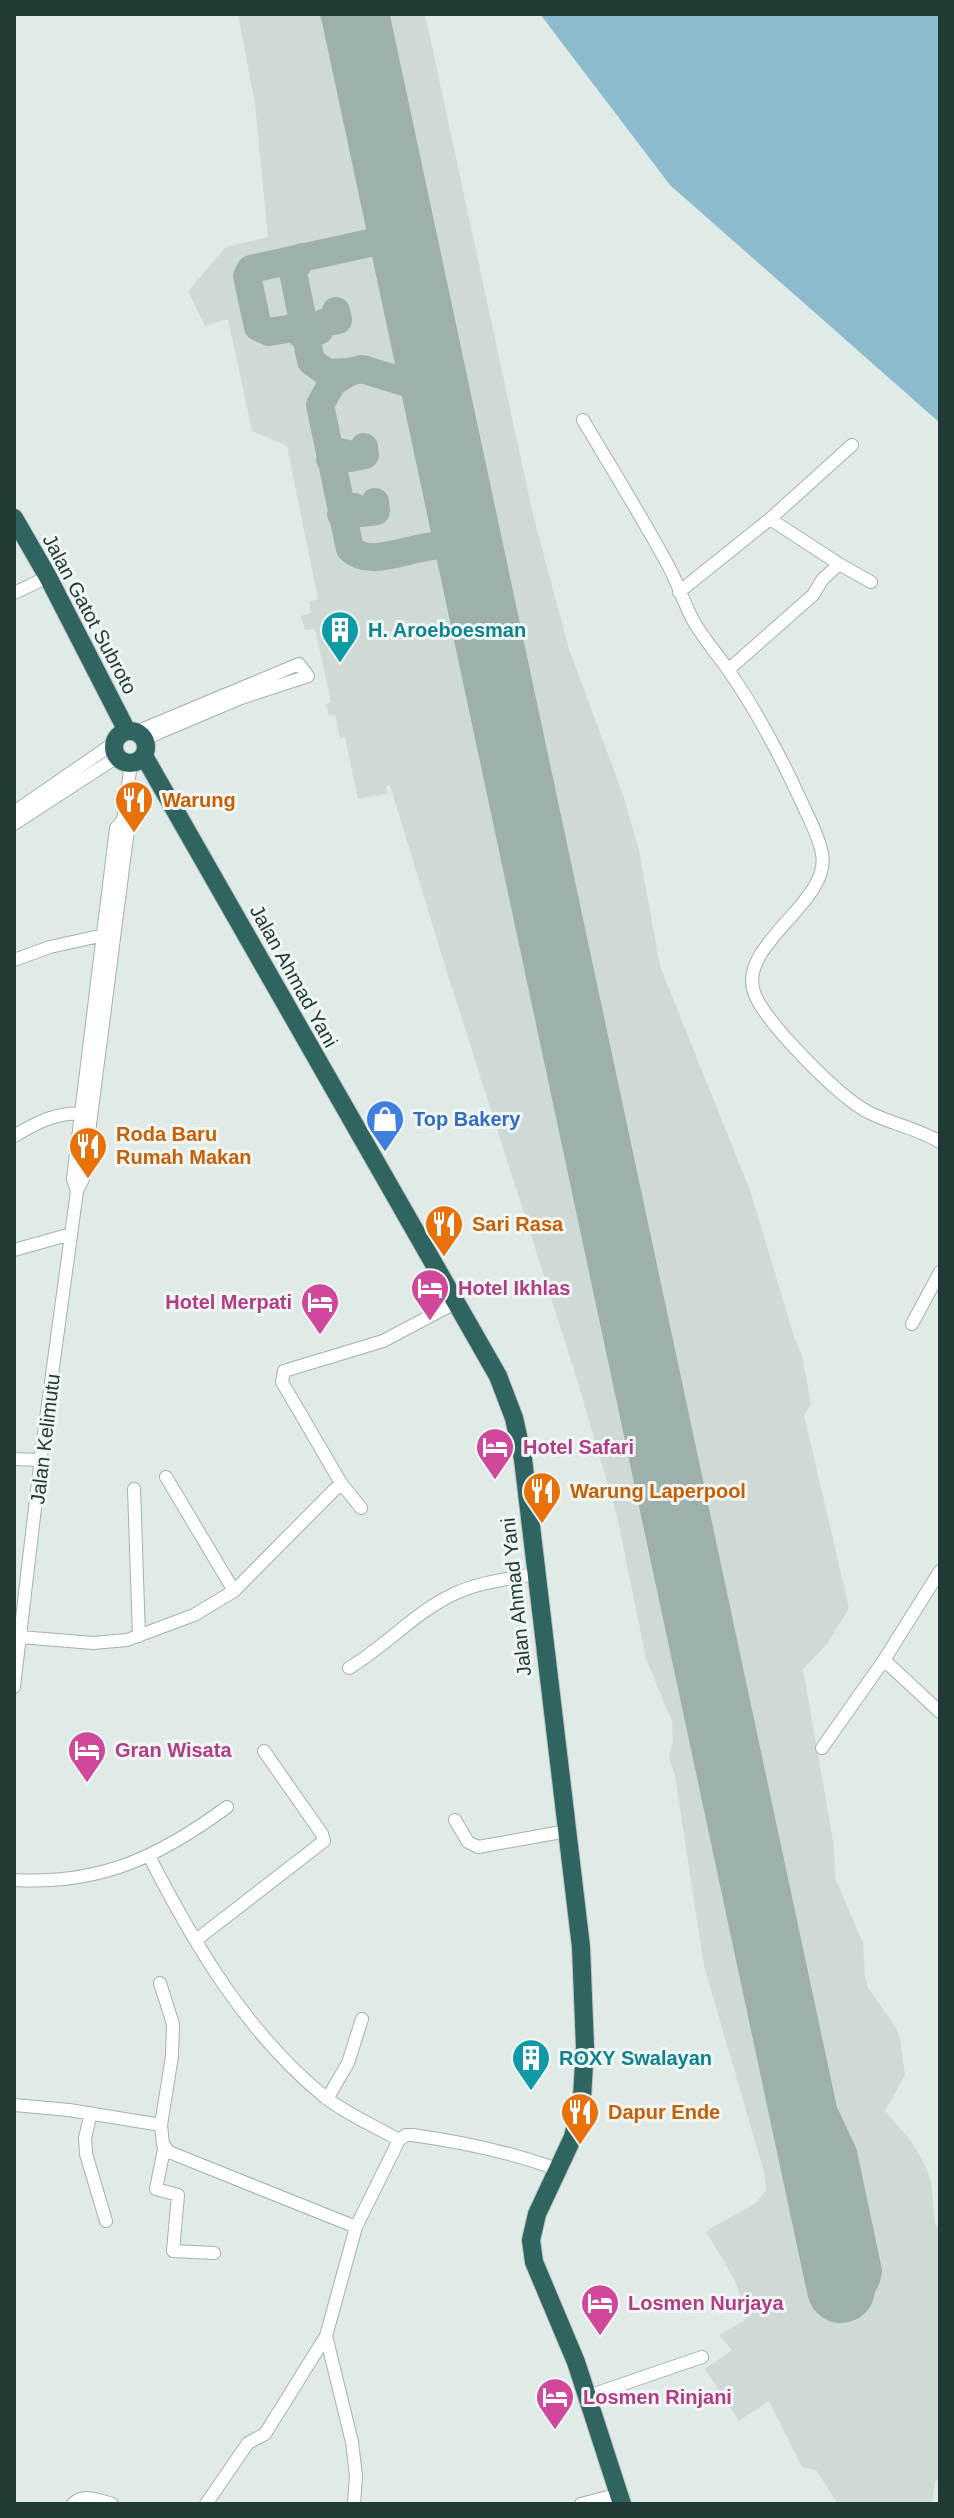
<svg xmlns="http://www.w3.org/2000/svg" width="954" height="2518" font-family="Helvetica,sans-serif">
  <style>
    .built { fill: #cfdad6 }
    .water { fill: #8bbbcd }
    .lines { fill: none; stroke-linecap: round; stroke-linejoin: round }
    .taxiway { stroke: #9eb0ac; stroke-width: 28 }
    .runway { stroke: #9eb0ac; stroke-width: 68 }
    .minor-casing { stroke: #a3b2ae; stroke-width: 14 }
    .highway-casing { stroke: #bdc4c3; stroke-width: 20 }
    .minor { stroke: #fff; stroke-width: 12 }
    .highway { stroke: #2f6460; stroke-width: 18 }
    .labels { text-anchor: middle; stroke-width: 6; stroke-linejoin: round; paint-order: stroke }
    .street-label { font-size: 20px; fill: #223a36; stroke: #f0f7f5 }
    .culture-label { font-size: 20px; font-weight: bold; fill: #0d838f; stroke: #f0f7f5; text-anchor: start }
    .food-label { font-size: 20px; font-weight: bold; fill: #c56008; stroke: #f0f7f5; text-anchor: start }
    .shop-label { font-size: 20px; font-weight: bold; fill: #366cbe; stroke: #f0f7f5; text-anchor: start }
    .hotel-label { font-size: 20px; font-weight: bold; fill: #b23c85; stroke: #f0f7f5; text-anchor: start }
  </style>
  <rect width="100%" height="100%" fill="#e0eae7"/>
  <path class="built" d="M238 14H425L533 515 569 649 623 795 639 850 660 966 751 1193 795 1340 802 1354 811 1404 804 1415 849 1608 828 1643 803 1669 834 1846 835 1878 863 1943 865 1976 868 1988 897 2029 900 2039 905 2075 885 2111 911 2141 923 2161 931 2181 935 2222 940 2233V2478L935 2482 932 2501 927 2504H838L816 2470 802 2467 769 2401 739 2421 705 2369 732 2350 719 2335 744 2321 748 2315 733 2277 706 2231 756 2203 766 2190 764 2172 704 1966 675 1776 669 1757 673 1740 672 1721 646 1659 617 1516 575 1373 446 969 390 785 386 786 387 794 358 799 345 737 340 738 335 715 329 716 326 704 331 702 315 629 305 630 301 616 311 613 309 602 318 599 287 446 252 431 228 319 205 326 188 291 226 247 268 237 255 104Z"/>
  <path class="water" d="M540 14H940V423L670 185Z"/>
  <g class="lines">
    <path class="taxiway" d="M334 14 366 66
      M374 242 389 229 397 212
      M302 257 293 272 311 361 327 373 349 372
      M304 329 319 331 323 323 338 320 336 311
      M306 338 293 328 269 332 258 327 247 276 251 269 374 242 396 248 408 263
      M439 406 427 389 362 369 349 372 332 383 320 405 350 549C377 574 429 532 464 550L473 566
      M330 459 339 452 348 454 350 458 365 455 364 447
      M341 514 349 508 354 507 361 513 376 511 375 502
      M442 544 458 534 463 519
      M785 2029 843 2153 868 2271C865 2292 848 2299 830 2288L826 2271 833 2255"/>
    <path class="runway" d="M355 14 841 2289"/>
    <g class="minor-casing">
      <path id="minor" d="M583 420C612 469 642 517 669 567 678 584 684 604 694 622 704 639 717 654 729 671 758 713 781 757 802 803 809 819 819 836 822 854 832 902 734 946 755 995 768 1025 838 1096 868 1112 891 1124 917 1128 940 1142
        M770 519 839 564 871 582
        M679 592 770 519 852 445
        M14 593 48 577
        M728 670 813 595 822 580 839 564
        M136 732 299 664 308 676 241 698 144 739
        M14 812 114 743
        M14 824 117 757
        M14 960 50 947 104 935
        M14 1136C39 1121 59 1111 88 1114
        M77 1191 73 1179 116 828 123 820 131 764
        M14 1250 71 1234
        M912 1324 940 1272
        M14 1459 41 1460
        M166 1477 234 1591
        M134 1489 139 1636
        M361 1508 341 1483 282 1382 284 1371 383 1341 455 1303
        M940 1571 884 1660 940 1712
        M20 1637 93 1643 127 1640 194 1615 234 1591 341 1483
        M349 1668C386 1646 416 1611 456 1593 480 1582 509 1579 535 1574
        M14 1687 42 1448 77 1191 83 1179 128 829 123 820
        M822 1748 884 1660
        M455 1820 468 1842 478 1847 567 1831
        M149 1856C194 1944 247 2034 325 2097 346 2114 375 2126 399 2140
        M14 1880C100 1885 159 1857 227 1807
        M196 1940 324 1841 322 1834 264 1751
        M160 1983 173 2024 172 2056 161 2125
        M327 2099 348 2063 362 2019
        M14 2105 69 2110 161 2125 163 2144 169 2152 356 2227
        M91 2113 85 2138 86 2154 106 2221
        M164 2149 156 2189 178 2195 173 2251 214 2253
        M588 2396 702 2357
        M73 2504C83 2493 99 2500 112 2504
        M206 2504 248 2443 265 2434 326 2336
        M354 2504 356 2476 352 2442 326 2336 356 2227 399 2140 406 2135H412C463 2142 511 2152 559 2170
        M581 2504 619 2494"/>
    </g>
    <g class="highway-casing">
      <path id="highway" d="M14 518 48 577 127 731
        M114 747a16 16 0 1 1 32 0a16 16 0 1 1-32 0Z
        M144 756 498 1376 514 1418 523 1459 581 1947 585 2047 582 2098 573 2137 537 2214 531 2240 534 2262 576 2362 622 2504"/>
    </g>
    <use href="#minor" class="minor"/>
    <use href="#highway" class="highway"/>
  </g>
  <defs>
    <g id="building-pin" transform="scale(2)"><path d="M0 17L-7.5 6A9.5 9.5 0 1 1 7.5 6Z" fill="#0f9aa8" stroke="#f0f7f5"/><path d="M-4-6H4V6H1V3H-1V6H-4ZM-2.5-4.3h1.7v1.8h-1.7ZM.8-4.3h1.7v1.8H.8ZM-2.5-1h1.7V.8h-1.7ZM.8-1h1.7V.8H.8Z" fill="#fff"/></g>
    <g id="restaurant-pin" transform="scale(2)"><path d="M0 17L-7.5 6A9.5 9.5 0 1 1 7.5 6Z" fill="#e8710a" stroke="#f0f7f5"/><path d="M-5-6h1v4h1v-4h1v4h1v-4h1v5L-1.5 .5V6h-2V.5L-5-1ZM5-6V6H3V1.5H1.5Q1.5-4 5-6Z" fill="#fff"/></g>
    <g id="shop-pin" transform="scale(2)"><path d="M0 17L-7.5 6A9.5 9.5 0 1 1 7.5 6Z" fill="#3f7fe0" stroke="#f0f7f5"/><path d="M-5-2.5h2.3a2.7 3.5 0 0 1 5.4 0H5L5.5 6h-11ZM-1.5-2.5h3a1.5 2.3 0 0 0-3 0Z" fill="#fff"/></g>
    <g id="hotel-pin" transform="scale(2)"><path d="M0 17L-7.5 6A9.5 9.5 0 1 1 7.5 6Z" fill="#d1479c" stroke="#f0f7f5"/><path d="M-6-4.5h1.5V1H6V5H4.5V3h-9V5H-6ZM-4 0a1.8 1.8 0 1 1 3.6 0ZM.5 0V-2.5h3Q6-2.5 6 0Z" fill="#fff"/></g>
  </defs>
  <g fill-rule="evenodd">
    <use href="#building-pin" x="340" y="630"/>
    <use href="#restaurant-pin" x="134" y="800"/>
    <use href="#shop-pin" x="385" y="1119"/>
    <use href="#restaurant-pin" x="88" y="1146"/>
    <use href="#restaurant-pin" x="444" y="1224"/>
    <use href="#hotel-pin" x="430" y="1288"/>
    <use href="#hotel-pin" x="320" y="1302"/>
    <use href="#hotel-pin" x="495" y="1447"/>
    <use href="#restaurant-pin" x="542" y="1491"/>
    <use href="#hotel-pin" x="87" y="1750"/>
    <use href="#building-pin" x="531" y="2058"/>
    <use href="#restaurant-pin" x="580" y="2112"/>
    <use href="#hotel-pin" x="600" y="2303"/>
    <use href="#hotel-pin" x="555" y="2397"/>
  </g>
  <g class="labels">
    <g class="street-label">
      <text transform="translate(90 614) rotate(62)" y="7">Jalan Gatot Subroto</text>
      <text transform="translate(294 976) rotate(61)" y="7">Jalan Ahmad Yani</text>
      <text transform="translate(45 1439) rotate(-83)" y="7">Jalan Kelimutu</text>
      <text transform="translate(516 1597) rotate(-96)" y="7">Jalan Ahmad Yani</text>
    </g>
    <g class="culture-label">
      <text x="368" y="637">H. Aroeboesman</text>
      <text x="559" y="2065">ROXY Swalayan</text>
    </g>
    <g class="food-label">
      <text x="162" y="807">Warung</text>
      <text x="116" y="1141">Roda Baru<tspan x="116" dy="23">Rumah Makan</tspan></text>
      <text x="472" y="1231">Sari Rasa</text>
      <text x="570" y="1498">Warung Laperpool</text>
      <text x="608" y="2119">Dapur Ende</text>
    </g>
    <g class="shop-label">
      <text x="413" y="1126">Top Bakery</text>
    </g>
    <g class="hotel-label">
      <text x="458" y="1295">Hotel Ikhlas</text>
      <text x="292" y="1309" text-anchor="end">Hotel Merpati</text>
      <text x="523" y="1454">Hotel Safari</text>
      <text x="115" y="1757">Gran Wisata</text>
      <text x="628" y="2310">Losmen Nurjaya</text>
      <text x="583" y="2404">Losmen Rinjani</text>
    </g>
  </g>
  <rect width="954" height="2518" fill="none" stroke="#223a36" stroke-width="32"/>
</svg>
